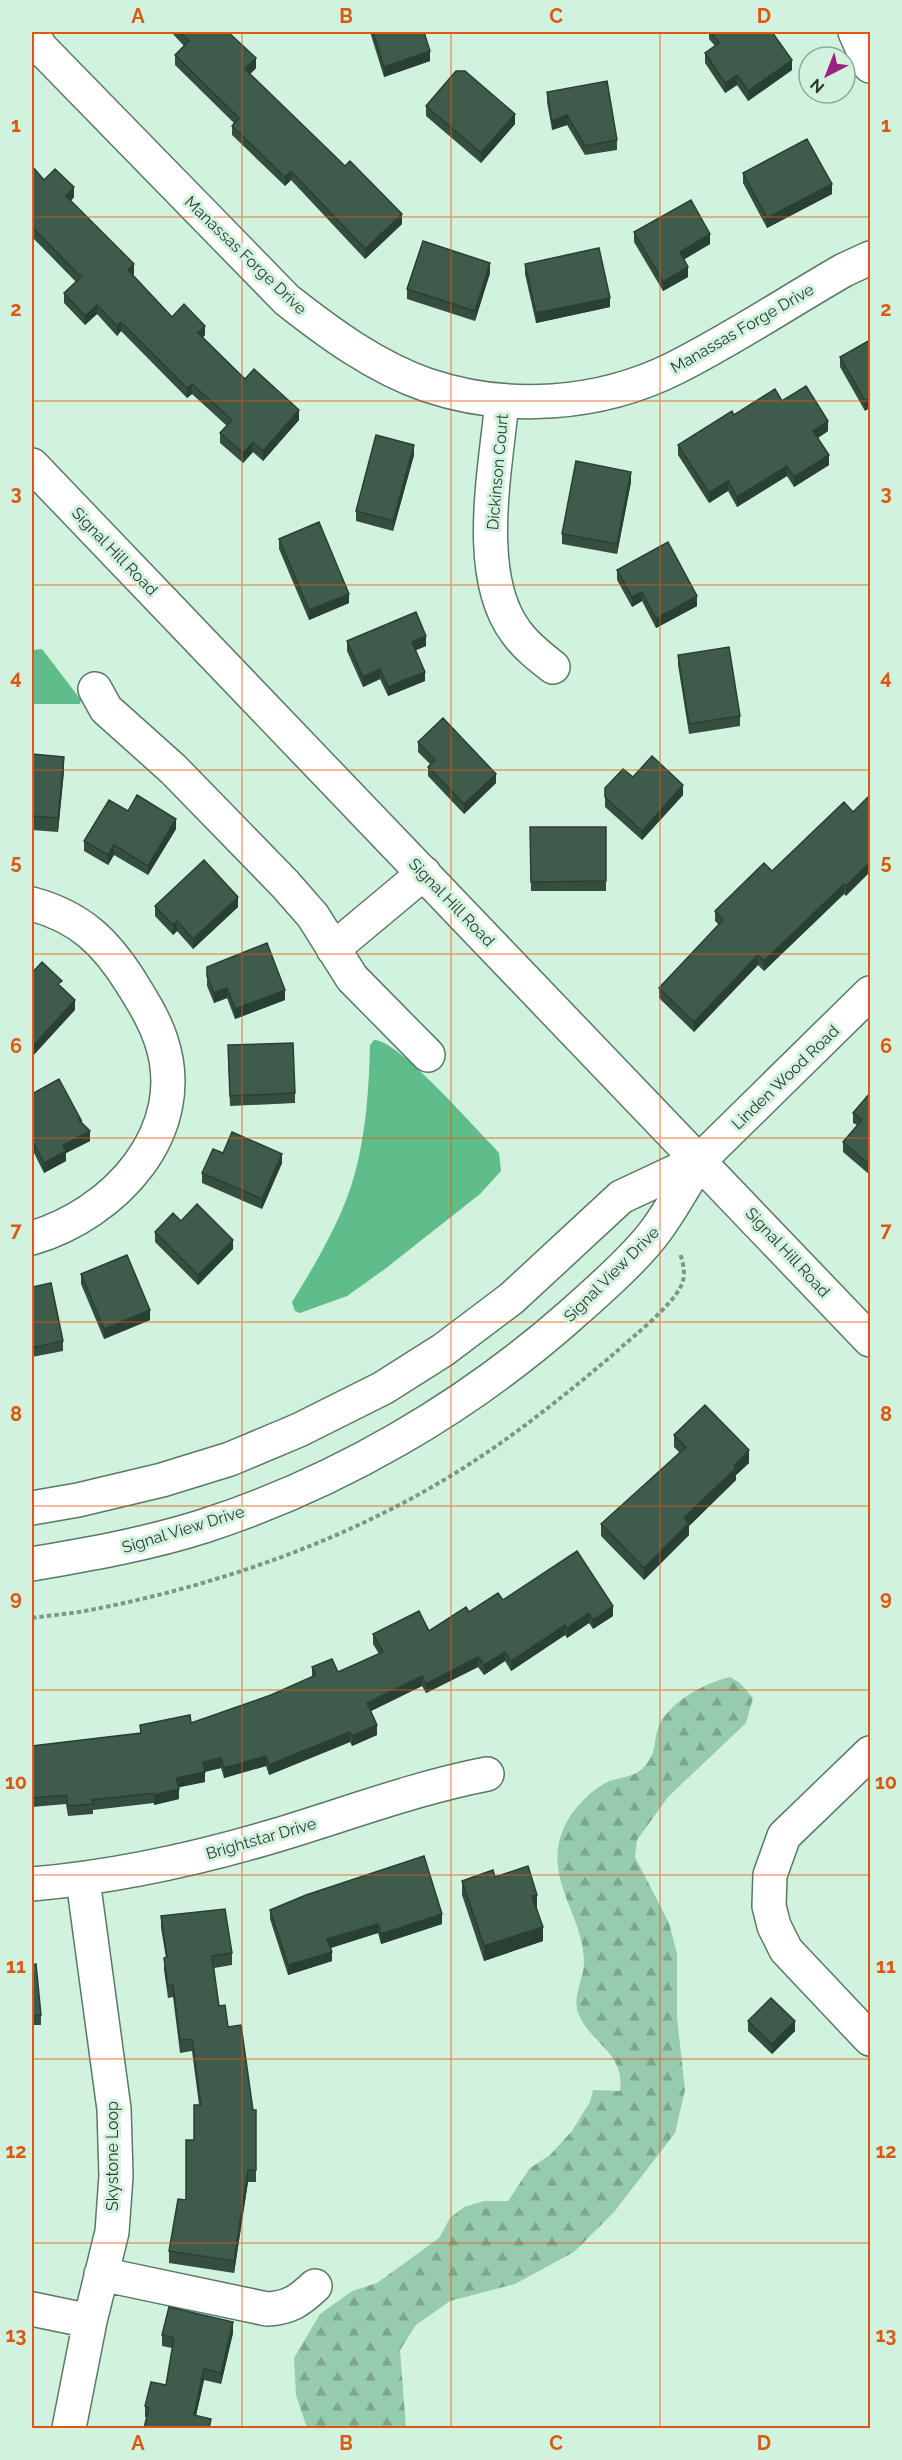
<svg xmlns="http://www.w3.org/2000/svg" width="902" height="2460" font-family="Raleway,sans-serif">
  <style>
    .forest { fill: url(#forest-firs) }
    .water { fill: #5fbd8c }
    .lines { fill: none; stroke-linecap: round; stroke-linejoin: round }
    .minor-casing { stroke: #5a7867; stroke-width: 36 }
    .major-casing { stroke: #5a7867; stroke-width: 36 }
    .path { stroke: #7f9788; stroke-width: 4; stroke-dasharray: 4.5 3; stroke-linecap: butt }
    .minor { stroke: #fff; stroke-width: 33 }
    .major { stroke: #fff; stroke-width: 33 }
    .wall { fill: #354e40 }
    .shaded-wall { fill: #2b4034 }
    .building { fill: #3e5b4b; stroke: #2b4034; stroke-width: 1.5 }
    .grid { fill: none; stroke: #df570e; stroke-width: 1.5; stroke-opacity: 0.55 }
    .labels { text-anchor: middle; stroke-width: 6; stroke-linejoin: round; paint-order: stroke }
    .street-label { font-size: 16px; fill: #2d3a32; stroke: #d1f3de }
    .neatline { fill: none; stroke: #df570e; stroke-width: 2 }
    .grid-label { font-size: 20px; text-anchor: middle; font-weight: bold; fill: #df570e }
  </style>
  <defs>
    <pattern id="forest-firs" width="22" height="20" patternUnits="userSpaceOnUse" patternTransform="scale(1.5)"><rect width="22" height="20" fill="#97cbad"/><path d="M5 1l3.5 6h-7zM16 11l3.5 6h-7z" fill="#7ca68d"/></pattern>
  </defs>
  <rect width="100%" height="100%" fill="#d1f3de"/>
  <path class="forest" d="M730 1677 740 1683 753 1698 746 1723 668 1797 637 1840 635 1857 669 1923 677 1954V2017L685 2090 675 2133 614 2212 574 2252 515 2284 450 2301 416 2325 400 2350 406 2428H307L296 2395 294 2358 320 2314 352 2291 377 2283 439 2238 450 2218 464 2207 484 2201H508L530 2168 550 2155 572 2131 590 2102 593 2090 620 2091C625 2052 592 2045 579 2015 571 1997 584 1980 584 1962 584 1912 536 1873 569 1818 578 1804 596 1785 613 1780 628 1776 638 1776 648 1762 656 1751 654 1740 658 1728 668 1702 705 1683 730 1677Z"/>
  <path class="water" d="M42 649 81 700 80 704H32V650Z
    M374 1040C397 1039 471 1124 491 1144L499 1153 501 1171 480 1194 385 1269 347 1296 300 1313 295 1311 292 1302C316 1263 343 1218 355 1173 366 1133 369 1087 370 1045Z"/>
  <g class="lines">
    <g class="minor-casing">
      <path id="minor" d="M855 32 870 66
        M32 34 41 48 287 300C329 333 375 367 427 385 507 412 599 406 675 368 733 339 788 302 844 270L870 258
        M502 401C496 468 473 575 516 632 526 646 540 657 553 667
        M95 689 106 709 173 769 285 884 313 916 352 978 428 1055
        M32 904C80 917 106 942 132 984 143 1002 154 1019 161 1040 192 1132 114 1214 32 1238
        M333 949 424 873
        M700 1160 870 993
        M870 1753 784 1836 770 1875 769 1906 774 1926 786 1950 870 2039
        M32 1884C115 1877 197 1859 277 1835 347 1814 415 1788 487 1774
        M101 2274 267 2309C289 2308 299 2301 315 2286
        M32 2309 90 2321
        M69 2428 90 2321 112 2232 116 2176 114 2109 83 1880"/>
    </g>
    <g class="major-casing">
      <path id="major" d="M32 465 870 1340
        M32 1508 78 1500 162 1480 230 1459 299 1430 383 1388 443 1350 512 1298 621 1197 700 1160
        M32 1564C89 1554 148 1544 204 1526 337 1483 466 1408 571 1315 596 1293 638 1256 657 1229 673 1207 686 1183 700 1160"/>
    </g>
    <path class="path" d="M32 1618C51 1615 71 1614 90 1610 220 1585 352 1539 465 1467 518 1433 568 1393 616 1352 634 1335 672 1307 682 1284 686 1273 683 1263 680 1253"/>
    <use href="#minor" class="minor"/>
    <use href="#major" class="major"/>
  </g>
  <path class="wall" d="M171 32H228L256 68 250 74 402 224 365 259 291 180 285 186 232 135V126L234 123 175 65V55L184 46Z
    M370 32H424L430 61 384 77Z
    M709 32H772L792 70 748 101 737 85 725 93 705 63V53L715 46 709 39Z
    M547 92 617 140V150L585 155 567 125 552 130 547 102Z
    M426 106 515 124 481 163 426 116Z
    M32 166 44 180 74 197 71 201 134 274 133 275 172 317 205 335 203 337 245 379 299 420 263 461 253 452 243 463 220 443V433L227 426 192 394 187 398 121 331 117 336 97 314 85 325 64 303V293L76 282 34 239 32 241Z
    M743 173 832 194 767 228 743 183Z
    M634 232 710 244 684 259 688 277 663 291 634 242Z
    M525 264 610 307 536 323 525 274Z
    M490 273 475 321 407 299V289Z
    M870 340 865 411 840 367V357Z
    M782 401 828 431 818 438 829 465 794 487 787 476 737 507 728 491 709 503 678 455V445L734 415Z
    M414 455 393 531 356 521V511Z
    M631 482 617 554 562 544V534Z
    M279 539 349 603 309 620 279 549Z
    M617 570 697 606 656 628 642 601 632 607 617 580Z
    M347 641 426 646 415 650 425 681 388 696 380 679 363 687 347 651Z
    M678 655 740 716V726L689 734 678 665Z
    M418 742 496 783 464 814 428 776V767L430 764 418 752Z
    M32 754 64 771 58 832 32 830Z
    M633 777 683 795 642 840 605 807V788Z
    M128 811 176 829 148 875 114 855 108 865 84 851V841Z
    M853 812 846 896 844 894 764 971 758 965 694 1032 659 998V988L719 925 715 921V911L772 871Z
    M530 827H606V891H531Z
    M155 906 238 907 193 949 177 931 173 935 155 916Z
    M207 967 285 1000 235 1019 227 998 214 1003 207 986Z
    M228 1055 295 1093V1103L230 1106Z
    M870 1093V1175L843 1152V1142L857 1125 853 1123V1113Z
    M32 1094 81 1120 90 1141 66 1153V1161L44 1173 32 1149Z
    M223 1153 282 1163 262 1209 202 1183V1173Z
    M181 1221 233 1249 198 1285 155 1242V1232Z
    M81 1274 150 1320 104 1339 81 1284Z
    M32 1287 63 1341V1351L32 1357Z
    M674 1435 749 1463 736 1475V1480L689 1526V1535L644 1580 601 1536V1524L680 1453 674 1447Z
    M503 1600 613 1616 593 1629 589 1623 567 1638 565 1635 511 1671 505 1661 484 1675 478 1667 426 1693 422 1686 371 1711 377 1735 352 1746 350 1742 269 1775 266 1766 224 1778 221 1768 205 1772V1782L178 1787 179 1799 154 1805V1803L93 1810V1814L68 1816 66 1804 32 1807V1746L140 1733V1725L191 1723 271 1695 312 1677V1667L338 1672 379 1654 373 1644V1634L429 1631 469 1612Z
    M495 1877 537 1909 543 1941 484 1961 462 1895V1881Z
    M270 1910 442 1924 381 1944 378 1933 331 1948 332 1961 288 1975 270 1919Z
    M161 1916 232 1953V1965L214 1968 219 2006 228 2027 253 2110H256V2182H248L234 2273 169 2263V2251L186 2200 199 2105 192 2051 180 2053 173 1997 168 1998 164 1970V1958H166L161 1928Z
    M32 1965 41 2015V2025H32Z
    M748 2021 795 2031 772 2054 748 2031Z
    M233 2333 221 2384 204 2380 196 2415 211 2428 145 2417V2406L166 2385 172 2348 162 2346V2335Z"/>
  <path class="shaded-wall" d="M430 51V61L384 77V67Z
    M256 58V68L245 79V69Z
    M792 60V70L748 101V91Z
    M737 75V85L725 93V83Z
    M515 114V124L481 163V153Z
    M567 115V125L552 130V121Z
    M291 171V180L285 186V177Z
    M832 184V194L767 228V218Z
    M74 187V197L66 206V196Z
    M402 214V224L365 259V249Z
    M34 229V239L32 241V231Z
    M710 234V244L680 262V252Z
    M490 263V273L475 321V311Z
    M134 264V274L128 279V270Z
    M688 267V277L663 291V282Z
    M610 298V307L536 323V313Z
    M97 305V314L85 325V316Z
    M121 322V331L117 336V326Z
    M205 326V335L198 342V333Z
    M192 384V394L187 398V388Z
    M870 398V408L865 411V401Z
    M299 410V420L263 461V451Z
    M828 421V431L813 441V431Z
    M253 442V452L243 463V453Z
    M414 445V455L393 531V521Z
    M829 455V465L794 487V477Z
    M787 466V476L737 507V497Z
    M631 472V482L617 554V544Z
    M728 481V491L709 503V493Z
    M642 592V601L632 607V597Z
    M349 594V603L309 620V610Z
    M697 596V606L656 628V619Z
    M426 636V646L412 652V642Z
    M380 669V679L363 687V677Z
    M425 672V681L388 696V687Z
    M64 757V771L58 832V818Z
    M496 774V783L464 814V804Z
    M683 785V795L642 840V831Z
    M176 819V829L148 875V866Z
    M114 845V855L108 865V855Z
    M870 862V872L846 896V886Z
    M844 884V894L764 971V961Z
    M238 897V907L193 949V939Z
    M177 921V931L173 935V925Z
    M758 955V965L694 1032V1022Z
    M227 988V998L214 1003V993Z
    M285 990V1000L235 1019V1009Z
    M75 1000V1010L32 1057V1047Z
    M90 1131V1141L66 1153V1161L44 1173V1163L63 1145Z
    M282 1154V1163L262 1209V1199Z
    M233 1240V1249L198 1285V1275Z
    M150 1310V1320L104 1339V1329Z
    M749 1450V1463L736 1475V1480L689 1526V1535L644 1580V1568L684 1518 734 1466Z
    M613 1606V1616L593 1629V1620Z
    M589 1613V1623L567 1638V1628Z
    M565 1625V1635L511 1671V1661Z
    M505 1652V1661L484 1675V1665Z
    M478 1657V1667L426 1693V1684Z
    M422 1676V1686L367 1713V1703Z
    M377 1725V1735L352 1746V1736Z
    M350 1732V1742L269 1775V1765Z
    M266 1756V1766L224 1778V1768Z
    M221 1758V1768L203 1772V1762Z
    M205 1772V1782L176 1788V1778Z
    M179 1789V1799L154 1805V1795Z
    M537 1895V1909L532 1911V1896Z
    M442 1914V1924L381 1944V1934Z
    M378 1924V1933L327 1949V1939Z
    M543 1927V1941L484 1961V1946Z
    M332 1952V1961L288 1975V1965Z
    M795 2021V2031L772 2054V2044Z
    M33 2163V2175L32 2183V2171Z
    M248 2170V2182L234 2273V2261Z
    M233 2322V2333L221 2384V2373Z
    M204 2369V2380L194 2425V2415Z"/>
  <path class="building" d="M180 32H228L256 58 245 69 345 166 350 161 402 214 365 249 291 171 285 177 232 126 239 118 175 55 189 41Z
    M373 32H424L430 51 384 67Z
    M711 32H772L792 60 748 91 737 75 725 83 705 53 719 43Z
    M456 71H465L515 114 481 153 426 106Z
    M607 81 617 140 585 146 567 115 552 121 547 92Z
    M807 139 832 184 767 218 743 173Z
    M32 166 44 180 55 169 74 187 66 196 134 264 128 270 172 317 184 304 205 326 198 333 245 379 254 369 299 410 263 451 253 442 243 453 220 433 232 420 192 384 187 388 121 322 117 326 97 305 85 316 64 293 81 277 34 229 32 231Z
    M691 200 710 234 680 252 688 267 663 282 634 232Z
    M423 241 490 263 475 311 407 289Z
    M599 248 610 298 536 313 525 264Z
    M870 340V398L865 401 840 357Z
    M806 386 828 421 813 431 829 455 794 477 787 466 737 497 728 481 709 493 678 445 732 411 734 415 775 389 782 401Z
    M376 435 414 445 393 521 356 511Z
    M576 461 631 472 617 544 562 534Z
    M319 522 349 594 309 610 279 539Z
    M668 542 697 596 656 619 642 592 632 597 617 570Z
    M416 612 426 636 412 642 425 672 388 687 380 669 363 677 347 641Z
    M729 647 740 716 689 724 678 655Z
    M443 718 496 774 464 804 428 767 435 760 418 742Z
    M32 754 64 757 58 818 32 816Z
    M652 756 683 785 642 831 605 797V788L623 769 633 777Z
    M137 795 176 819 148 866 114 845 108 855 84 841 109 800 128 811Z
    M870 795V862L846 886 844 884 764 961 758 955 694 1022 659 988 723 920 715 911 764 863 772 871 844 802 853 812Z
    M530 827H606V881L531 882Z
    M204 860 238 897 193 939 177 921 173 925 155 906Z
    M267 943 285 990 235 1009 227 988 214 993 207 976V967Z
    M42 962 62 981 58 984 75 1000 32 1047V973Z
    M293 1043 295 1093 230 1096 228 1045Z
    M59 1079 81 1120 78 1119 90 1131 63 1145 66 1151 44 1163 32 1140V1094Z
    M870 1093V1165L843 1142 862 1120 853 1113Z
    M232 1132 282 1154 262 1199 202 1173 213 1149 223 1153Z
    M197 1204 233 1240 198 1275 155 1232 173 1213 181 1221Z
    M127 1255 150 1310 104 1329 81 1274Z
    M51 1283 63 1341 32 1348V1287Z
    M705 1405 749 1450 734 1466 736 1468 684 1518 689 1523 644 1568 601 1524 686 1447 674 1435Z
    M577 1551 613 1606 593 1620 589 1613 567 1628 565 1625 511 1661 505 1652 484 1665 478 1657 426 1684 422 1676 367 1703 377 1725 352 1736 350 1732 269 1765 266 1756 224 1768 221 1758 203 1762 205 1772 176 1778 179 1789 154 1795V1793L92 1800 93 1804 68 1806 66 1795 32 1798V1746L141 1733 140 1725 190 1715 191 1723 271 1695 316 1675 312 1667 332 1659 338 1672 383 1652 373 1634 419 1611 429 1631 466 1607 469 1612 498 1593 503 1600Z
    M424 1856 442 1914 381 1934 378 1924 327 1939 332 1952 288 1965 270 1910 306 1895Z
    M528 1866 537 1895 532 1896 543 1927 484 1946 462 1881 493 1870 495 1877Z
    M225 1909 232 1953 212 1956 219 2006 225 2005 228 2027 241 2025 253 2110H256V2170H248L234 2261 169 2251 178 2199 186 2200V2140H194V2105H201L192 2039 180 2040 173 1985 168 1986 164 1958 167 1957 161 1916Z
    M36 1964 41 2015 32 2016V1965Z
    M771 1998 795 2021 772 2044 748 2021Z
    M169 2307 233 2322 221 2373 204 2369 194 2415 211 2419 209 2428H144L149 2408 145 2406 151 2382 166 2385 174 2338 162 2335Z"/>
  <path class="grid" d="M242 32V2428M451 32V2428M660 32V2428M32 217H870M32 401H870M32 585H870M32 770H870M32 954H870M32 1138H870M32 1322H870M32 1506H870M32 1690H870M32 1875H870M32 2059H870M32 2243H870"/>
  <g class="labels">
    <g class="street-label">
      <text transform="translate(246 255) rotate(44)" y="6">Manassas Forge Drive</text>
      <text transform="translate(742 328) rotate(-30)" y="6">Manassas Forge Drive</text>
      <text transform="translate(497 472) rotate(-85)" y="6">Dickinson Court</text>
      <text transform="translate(115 551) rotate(46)" y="6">Signal Hill Road</text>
      <text transform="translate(452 902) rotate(46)" y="6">Signal Hill Road</text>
      <text transform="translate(785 1077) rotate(-44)" y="6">Linden Wood Road</text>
      <text transform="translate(788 1252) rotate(47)" y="6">Signal Hill Road</text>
      <text transform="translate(611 1274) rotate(-45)" y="6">Signal View Drive</text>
      <text transform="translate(183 1529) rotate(-17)" y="6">Signal View Drive</text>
      <text transform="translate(261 1838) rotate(-16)" y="6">Brightstar Drive</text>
      <text transform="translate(112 2156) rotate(-90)" y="6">Skystone Loop</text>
    </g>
  </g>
  <rect width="902" height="2460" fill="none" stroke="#d1f3de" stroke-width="66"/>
  <g transform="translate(827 75) rotate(222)"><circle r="28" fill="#d1f3de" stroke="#8fa999" stroke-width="1.5"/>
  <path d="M0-4.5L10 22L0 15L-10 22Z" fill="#9a2480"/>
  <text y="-9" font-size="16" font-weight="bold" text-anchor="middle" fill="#2d3a32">N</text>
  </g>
  <rect x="33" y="33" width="836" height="2394" class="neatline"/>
  <g class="grid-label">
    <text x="138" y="23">A</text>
    <text x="346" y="23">B</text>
    <text x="556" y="23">C</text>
    <text x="764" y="23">D</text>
    <text x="16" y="132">1</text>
    <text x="886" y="132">1</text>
    <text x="16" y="316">2</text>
    <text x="886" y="316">2</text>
    <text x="16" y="500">3</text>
    <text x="886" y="500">3</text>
    <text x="16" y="684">4</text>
    <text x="886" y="684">4</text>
    <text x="16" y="869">5</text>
    <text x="886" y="869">5</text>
    <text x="16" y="1053">6</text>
    <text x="886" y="1053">6</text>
    <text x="16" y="1237">7</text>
    <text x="886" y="1237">7</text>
    <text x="16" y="1421">8</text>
    <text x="886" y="1421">8</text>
    <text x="16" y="1605">9</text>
    <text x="886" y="1605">9</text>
    <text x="16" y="1789">10</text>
    <text x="886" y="1789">10</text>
    <text x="16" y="1973">11</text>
    <text x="886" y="1973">11</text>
    <text x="16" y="2158">12</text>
    <text x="886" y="2158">12</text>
    <text x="16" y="2342">13</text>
    <text x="886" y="2342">13</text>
    <text x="138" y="2450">A</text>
    <text x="346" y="2450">B</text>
    <text x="556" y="2450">C</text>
    <text x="764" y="2450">D</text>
  </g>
</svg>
